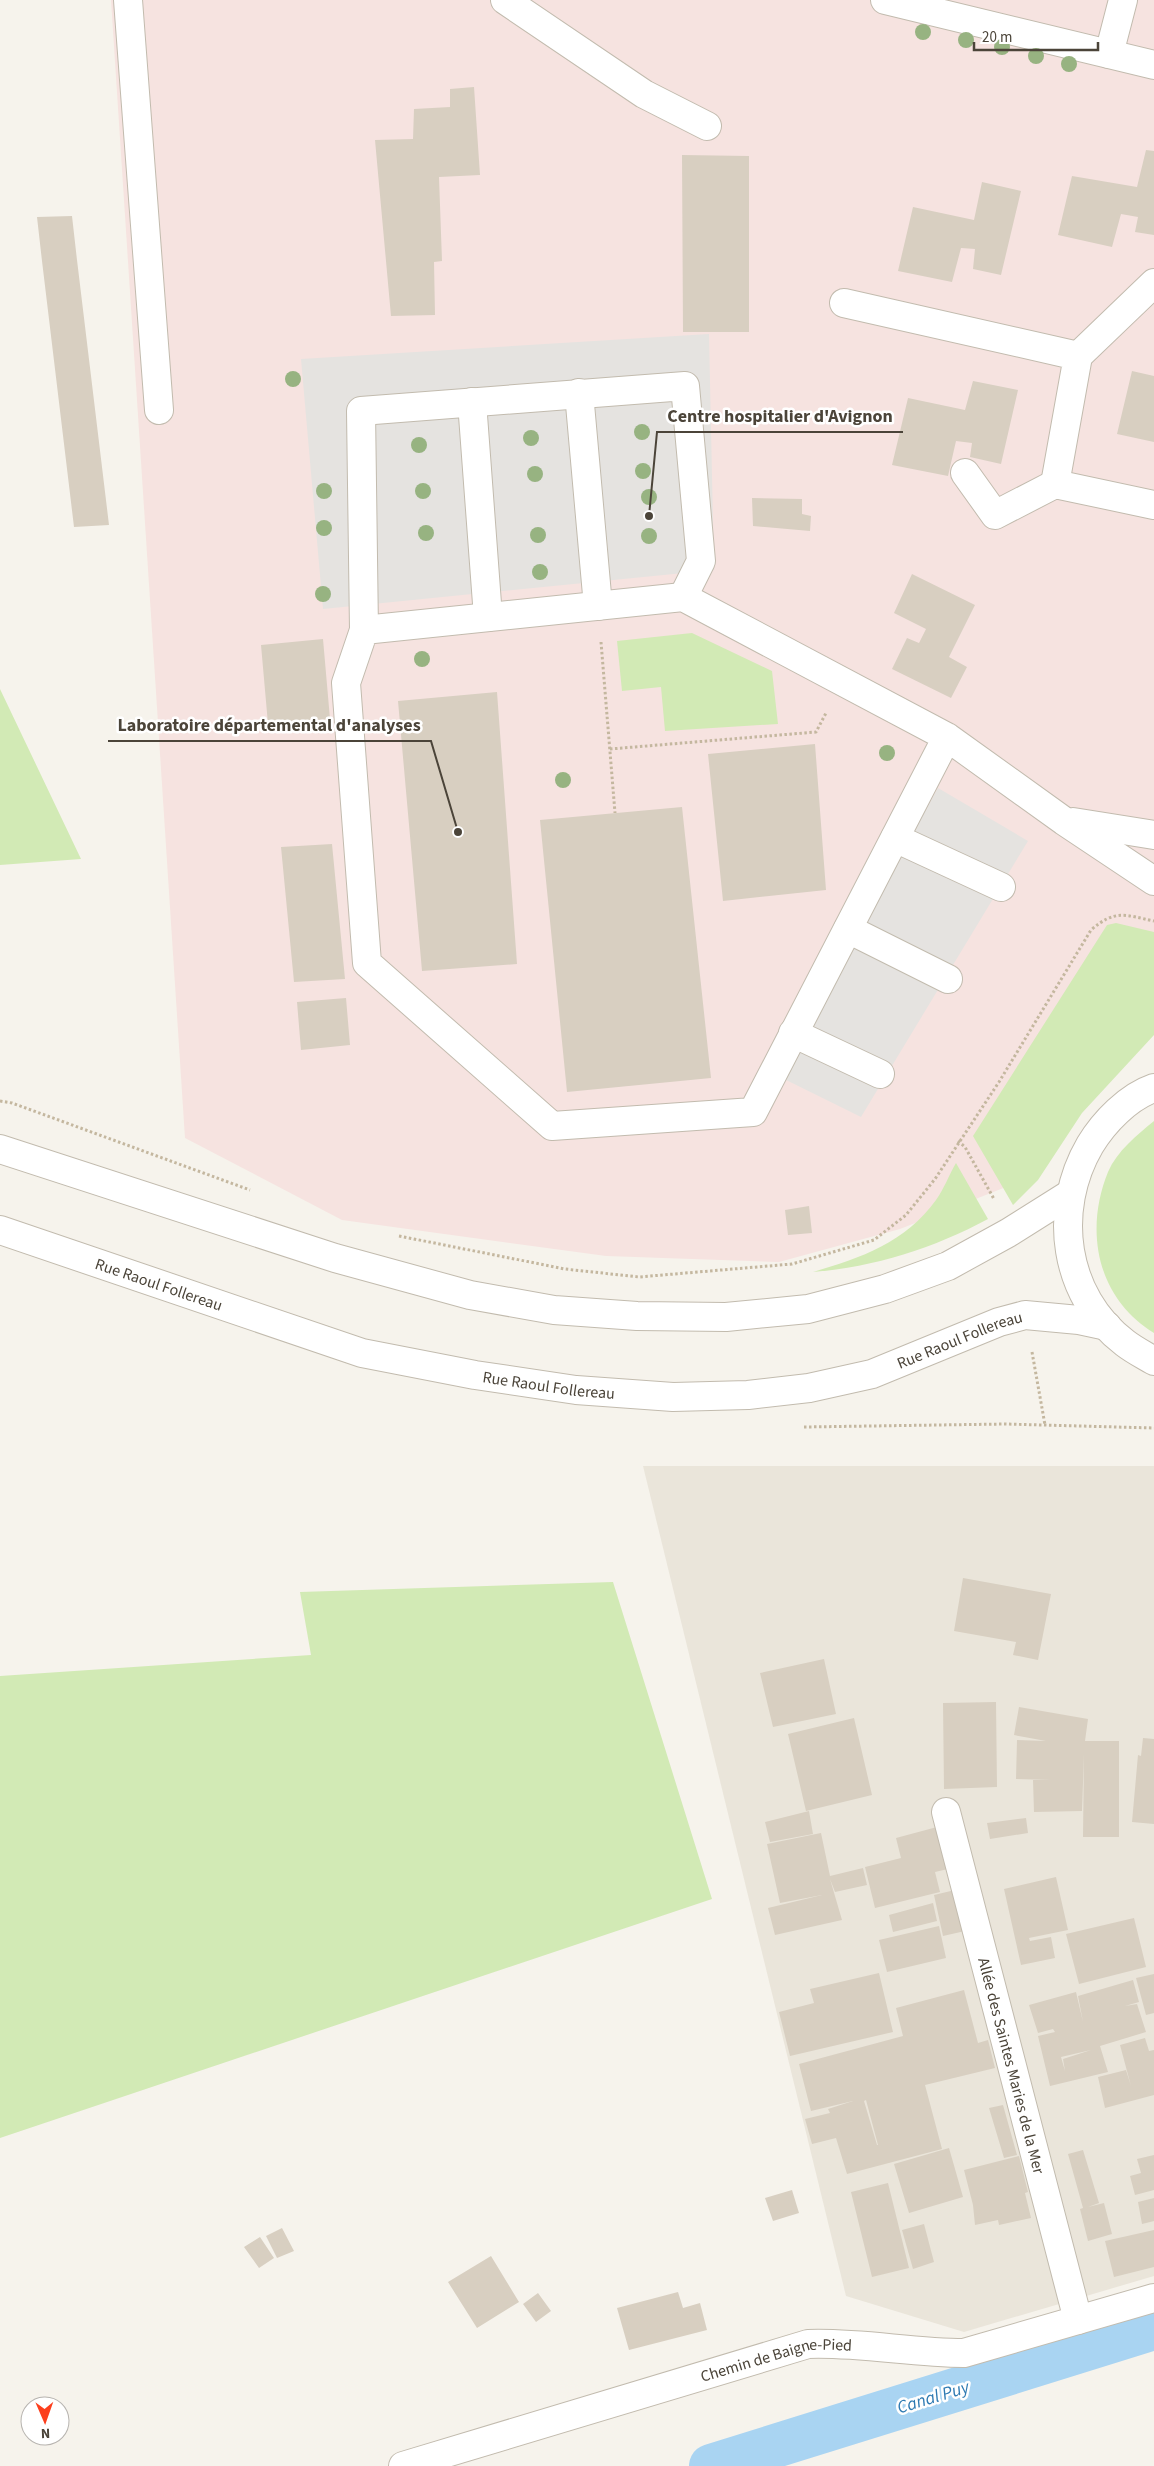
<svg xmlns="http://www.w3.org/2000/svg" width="1154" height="2466" font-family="'Source Sans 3',sans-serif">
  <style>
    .residential { fill: #eae5da }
    .medical { fill: #f6e3e0 }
    .green { fill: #d2eab5 }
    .parking { fill: #e5e3e0 }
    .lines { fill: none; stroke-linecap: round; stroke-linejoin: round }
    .canal { stroke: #a9d4f2; stroke-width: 44 }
    .building { fill: #d8cfc1; fill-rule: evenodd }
    .minor-casing { stroke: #c2bbae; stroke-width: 30 }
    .path { stroke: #c4b79f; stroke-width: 3; stroke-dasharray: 2.5 2.5; stroke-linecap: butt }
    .minor { stroke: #fff; stroke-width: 28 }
    .tree { fill: #97b381 }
    .labels { text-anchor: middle; stroke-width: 5; stroke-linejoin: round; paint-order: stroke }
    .street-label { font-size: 16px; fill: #4b4439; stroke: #fff }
    .water-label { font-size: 18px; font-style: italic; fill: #2e7ab2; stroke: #fff }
    .leader { fill: none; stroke: #4b4439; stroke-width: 2 }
    .callout-dot { fill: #4b4439; stroke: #fff; stroke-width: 2 }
    .callout-label { font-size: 18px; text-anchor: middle; font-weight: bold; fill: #4b4439; stroke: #fff; stroke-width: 5; stroke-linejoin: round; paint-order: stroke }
  </style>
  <rect width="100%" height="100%" fill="#f6f3ec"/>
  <path class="residential" d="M643 1466H1154V2276L964 2332 846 2296Z"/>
  <path class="medical" d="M111 0H1154V1032L1016 1183 900 1229 779 1262 606 1256 342 1220 185 1138Z"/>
  <path class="green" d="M692 633 772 671 778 724 665 731 661 687 622 691 617 641Z
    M0 689 81 859 0 865Z
    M1116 923 1154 932V1035L1082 1113 1038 1180 1013 1205 973 1136 1107 925Z
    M1154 1121V1333C1097 1298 1084 1231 1108 1172 1117 1151 1137 1135 1154 1121Z
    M956 1163 988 1219C934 1248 875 1267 813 1272 861 1258 906 1242 936 1200 944 1189 949 1175 956 1163Z
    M613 1582 712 1899 0 2138V1676L311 1655 300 1592Z"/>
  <path class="parking" d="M709 334 714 570 323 609 301 359Z
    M938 788 1028 841 861 1117 778 1076Z"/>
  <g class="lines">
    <path class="canal" d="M711 2466 1154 2328"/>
  </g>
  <path class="building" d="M474 87 480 175 439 177 442 261 434 262 435 315 391 316 375 140 413 139 414 109 450 107V89Z
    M1146 150 1154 151V235L1135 232 1138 217 1121 214 1112 247 1058 235 1072 176 1137 187Z
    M682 155 749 156V332H683Z
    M982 182 1021 191 1001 275 973 269 975 249 961 248 952 282 898 271 913 207 974 220Z
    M72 216 77 260 109 525 74 527 42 261 37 217Z
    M1132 371 1154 376V442L1117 434Z
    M973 381 1018 390 1001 464 970 457 972 443 956 441 948 476 892 465 908 398 965 410Z
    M752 498 802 499V514L811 516 810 531 753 526Z
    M912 574 975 605 949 657 967 667 951 698 892 669 907 638 919 643 926 629 894 613Z
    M323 639 330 719 268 724 261 645Z
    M497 692 517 964 422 971 398 701Z
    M815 744 826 890 723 901 708 754Z
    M682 807 711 1078 567 1092 540 820Z
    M332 844 345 979 294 982 281 847Z
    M346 998 350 1045 301 1050 297 1002Z
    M809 1206 812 1233 788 1235 785 1210Z
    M963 1578 1051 1594 1038 1660 1013 1655 1016 1642 954 1631Z
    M824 1659 836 1714 773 1727 760 1673Z
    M996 1702 997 1787 944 1789 943 1703Z
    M1019 1707 1088 1719 1085 1741H1119V1837H1083L1084 1754 1082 1811 1034 1812 1033 1780H1051L1016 1779 1017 1740 1046 1741 1014 1735Z
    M854 1718 872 1795 806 1811 788 1734Z
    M1143 1738 1154 1739V1824L1132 1822 1138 1755 1141 1756Z
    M809 1811 813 1834 770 1842 765 1822Z
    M1026 1818 1028 1833 990 1839 987 1823Z
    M937 1827 948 1869 935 1872 940 1892 875 1908 865 1867 901 1858 896 1838Z
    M821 1833 830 1876 863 1868 867 1885 835 1892 830 1879 842 1920 775 1935 768 1908 822 1895 780 1903 767 1844Z
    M1056 1877 1068 1930 1029 1938 1030 1941 1051 1937 1055 1958 1021 1965 1004 1889Z
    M955 1890 965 1931 943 1936 934 1895Z
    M933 1903 937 1921 893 1932 889 1915Z
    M1134 1918 1146 1967 1079 1984 1066 1934Z
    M939 1926 946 1958 887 1972 879 1940Z
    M879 1973 893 2032 790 2056 779 2012 814 2003 810 1989Z
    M1154 1974V2013L1146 2015 1136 1978Z
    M1133 1980 1139 2002 1125 2006 1137 2004 1146 2032 1100 2046 1108 2072 1050 2086 1038 2036 1055 2032 1053 2029 1038 2033 1029 2005 1076 1992 1083 2022 1078 1996ZM1091 2050 1063 2059 1065 2071 1061 2057Z
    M964 1990 978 2043 988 2040 995 2068 925 2085 942 2149 847 2174 836 2138 812 2144 805 2119 830 2113 828 2109 853 2101 811 2111 799 2064 903 2036 896 2008ZM866 2100 878 2145H877L864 2101Z
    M1145 2038 1149 2051 1154 2050V2095L1105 2108 1098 2077 1126 2070 1131 2086 1120 2045Z
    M1003 2105 1017 2155 1004 2158 989 2108Z
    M949 2148 963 2197 909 2213 894 2164Z
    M1083 2150 1099 2203 1088 2207 1104 2203 1112 2234 1088 2241 1080 2209 1083 2208 1068 2154Z
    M1154 2155V2190L1135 2195 1130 2176 1141 2173 1137 2159Z
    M1019 2156 1028 2192 1025 2193 1031 2218 999 2225 998 2220 975 2225 973 2205 964 2170Z
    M888 2183 909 2268 872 2277 851 2192Z
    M792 2190 799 2213 773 2221 765 2198Z
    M1154 2198V2221L1142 2224 1138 2202Z
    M924 2224 934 2262 913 2269 902 2230Z
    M282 2228 294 2251 277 2258 266 2236Z
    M1154 2230V2267L1114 2277 1105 2241Z
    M260 2237 274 2258 259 2268 244 2247Z
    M491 2256 519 2302 477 2328 448 2282Z
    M678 2292 683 2308 700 2303 707 2330 629 2350 617 2308Z
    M538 2293 551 2311 536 2322 523 2304Z"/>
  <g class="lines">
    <g class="minor-casing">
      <g id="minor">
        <path d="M128 0 159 410"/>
        <path d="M505 0 644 94 707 126"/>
        <path d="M885 0 1154 65"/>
        <path d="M1109 54 1123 0"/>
        <path d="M844 303 1078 356 1055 484"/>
        <path d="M1078 356 1154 283"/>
        <path d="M579 393 598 606"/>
        <path d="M472 402 488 617"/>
        <path d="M965 473 995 515 1055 484 1154 505"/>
        <path d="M364 630 361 411 685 386 701 561 683 597"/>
        <path d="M947 737 753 1112 552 1126 367 963 346 683 364 630 683 597 947 737 1064 821 1154 881"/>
        <path d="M1073 822 1154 835"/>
        <path d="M895 838 1001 887"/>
        <path d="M848 929 948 979"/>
        <path d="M793 1033 880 1074"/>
        <path d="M1154 1088C1128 1097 1104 1122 1090 1145 1052 1210 1063 1296 1125 1343 1134 1350 1144 1355 1154 1361"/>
        <path d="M0 1149 335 1258 470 1295 554 1310 637 1316 726 1317 808 1309 885 1289 948 1266 1008 1233 1070 1194"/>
        <path id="s1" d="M0 1230 362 1353 475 1375 576 1390 673 1397 748 1395 809 1388 872 1374 999 1322 1025 1315 1079 1320 1107 1326"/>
        <path id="s2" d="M946 1812 1078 2320"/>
        <path id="s3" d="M403 2466 808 2344C860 2342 912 2353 964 2353L1154 2298"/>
      </g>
    </g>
    <path class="path" d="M601 642 615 813
      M610 749 816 732 826 713
      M0 1101 12 1103 250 1190
      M958 1141 965 1147 994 1199
      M399 1236 565 1269 639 1277 792 1264 874 1240 906 1215 935 1179 999 1082 1091 930C1115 909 1125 915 1154 921
      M1032 1352 1045 1425
      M804 1427 1005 1424 1154 1428"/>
    <use href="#minor" class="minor"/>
  </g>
  <g class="tree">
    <circle cx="923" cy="32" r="8"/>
    <circle cx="966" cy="40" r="8"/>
    <circle cx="1002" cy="47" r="8"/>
    <circle cx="1036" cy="56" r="8"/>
    <circle cx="1069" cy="64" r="8"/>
    <circle cx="293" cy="379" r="8"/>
    <circle cx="642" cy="432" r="8"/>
    <circle cx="531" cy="438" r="8"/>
    <circle cx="419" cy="445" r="8"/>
    <circle cx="643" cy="471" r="8"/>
    <circle cx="535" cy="474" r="8"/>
    <circle cx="324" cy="491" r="8"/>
    <circle cx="423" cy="491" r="8"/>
    <circle cx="649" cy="497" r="8"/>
    <circle cx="324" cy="528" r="8"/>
    <circle cx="426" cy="533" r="8"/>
    <circle cx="538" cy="535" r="8"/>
    <circle cx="649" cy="536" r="8"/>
    <circle cx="540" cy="572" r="8"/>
    <circle cx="323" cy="594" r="8"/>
    <circle cx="422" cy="659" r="8"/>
    <circle cx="887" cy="753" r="8"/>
    <circle cx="563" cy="780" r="8"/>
  </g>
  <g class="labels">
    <g class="street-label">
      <text dy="6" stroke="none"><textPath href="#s1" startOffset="168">Rue Raoul Follereau</textPath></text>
      <text dy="6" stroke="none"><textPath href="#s1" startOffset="992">Rue Raoul Follereau</textPath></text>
      <text dy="6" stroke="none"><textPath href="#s1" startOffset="572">Rue Raoul Follereau</textPath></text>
      <text dy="6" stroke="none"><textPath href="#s2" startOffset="262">Allée des Saintes Maries de la Mer</textPath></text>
      <text dy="6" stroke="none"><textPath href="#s3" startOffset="389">Chemin de Baigne-Pied</textPath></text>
    </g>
    <g class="water-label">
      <text transform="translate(933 2397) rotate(-17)" y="6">Canal Puy</text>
    </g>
  </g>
  <path class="leader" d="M649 516L657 432H903M458 832L431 741H108"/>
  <g class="callout-dot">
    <circle cx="649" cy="516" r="5"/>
    <circle cx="458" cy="832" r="5"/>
  </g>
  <g class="callout-label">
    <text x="780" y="422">Centre hospitalier d'Avignon</text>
    <text x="269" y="731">Laboratoire départemental d'analyses</text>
  </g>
  <g transform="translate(45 2421) rotate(178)"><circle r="24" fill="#ffffff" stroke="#b7b4b0"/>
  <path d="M0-4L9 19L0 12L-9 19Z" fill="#fc3f1d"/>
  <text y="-8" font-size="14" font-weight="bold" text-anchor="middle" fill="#4b4439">N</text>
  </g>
  <path d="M974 42v8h124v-8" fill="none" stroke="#4b4439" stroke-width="2.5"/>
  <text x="982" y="42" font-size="15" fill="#4b4439" stroke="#ffffff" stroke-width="4" paint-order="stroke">20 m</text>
</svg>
